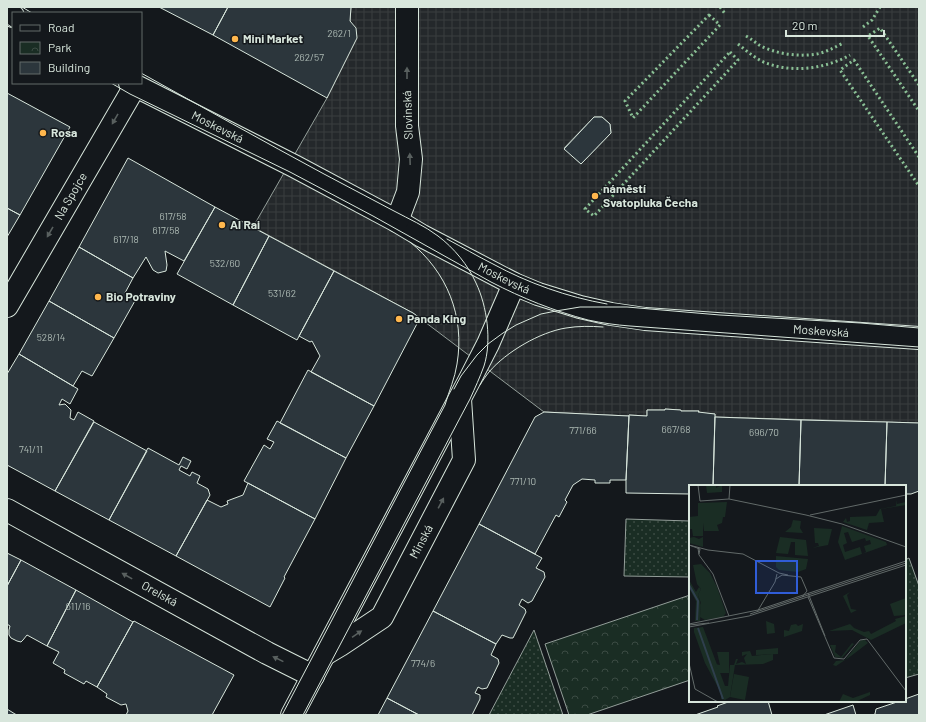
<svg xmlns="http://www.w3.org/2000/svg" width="926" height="722" font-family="Barlow,sans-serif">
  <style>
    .park { fill: url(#park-crowns); stroke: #939e99 }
    .garden { fill: url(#garden-dots); stroke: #939e99 }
    .plaza { fill: url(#plaza-grid); stroke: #939e99; fill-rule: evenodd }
    .building { fill: #2c363c; stroke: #d8e6dc }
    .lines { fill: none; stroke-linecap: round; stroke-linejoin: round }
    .street-casing { stroke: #d8e6dc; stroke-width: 24 }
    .street { stroke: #14181c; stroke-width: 22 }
    .tram { stroke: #d8e6dc; stroke-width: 1 }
    .hedge { stroke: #8ac095; stroke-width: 3; stroke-dasharray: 2 3; stroke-linecap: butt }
    .oneway { fill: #59605f }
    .poi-dot { fill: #ffb74d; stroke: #14181c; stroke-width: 1.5 }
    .labels { text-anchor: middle; stroke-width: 3; stroke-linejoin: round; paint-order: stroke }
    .number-label { font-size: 10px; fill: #adbab4 }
    .poi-label { font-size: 12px; font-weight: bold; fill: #d8e6dc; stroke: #14181c; text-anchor: start }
    .street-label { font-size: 12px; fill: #d8e6dc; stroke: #14181c }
    .inset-river { fill: none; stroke: #2f3f4d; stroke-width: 2 }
    .inset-road { fill: none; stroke: #626a69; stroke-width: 1 }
    .view { fill: #305dd8; fill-opacity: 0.15; stroke: #305dd8; stroke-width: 2 }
    .inset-edge { fill: none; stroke: #d8e6dc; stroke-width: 2 }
  </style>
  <defs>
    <pattern id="park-crowns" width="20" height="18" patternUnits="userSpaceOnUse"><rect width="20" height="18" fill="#1a2d24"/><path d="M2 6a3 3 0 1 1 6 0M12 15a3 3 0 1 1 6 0" fill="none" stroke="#3b4b43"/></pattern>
    <pattern id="garden-dots" width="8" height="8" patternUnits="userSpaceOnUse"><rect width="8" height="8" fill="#1a2d24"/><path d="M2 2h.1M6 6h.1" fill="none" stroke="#3b4b43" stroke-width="1.8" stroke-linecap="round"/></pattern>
    <pattern id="plaza-grid" width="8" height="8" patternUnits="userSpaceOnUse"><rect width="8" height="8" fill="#24282b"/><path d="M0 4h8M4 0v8" fill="none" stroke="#393d3f"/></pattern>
  </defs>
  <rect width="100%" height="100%" fill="#14181c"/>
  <path class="park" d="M690 595V680L587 715H569L545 644Z"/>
  <path class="garden" d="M626 519 690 521V577L624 576Z
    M909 558 919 586V674L905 678V560Z
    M534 630 563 715H489Z"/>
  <path class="plaza" d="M351 7H919V423L715 417V414L700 413 699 411H681L680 410 665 409V410H647V416L629 415V416L544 412 413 313 253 227 327 98 350 21ZM594 117H602L610 124 611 133 581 164 564 148Z"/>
  <path class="building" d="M159 7H228L213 35Z
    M228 7H351L350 21 356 28 357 38 327 98 213 35Z
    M7 93 70 127 20 215 7 208Z
    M594 117H602L610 124 611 133 581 164 564 149Z
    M128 158 215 207 184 261 165 251 167 265 166 271 158 273 153 270 146 257 133 278 79 247Z
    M215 207 269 236 233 305 177 274Z
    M7 208 20 215 7 237Z
    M269 236 334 271 297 340 233 305Z
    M79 247 133 278 125 293 136 299 114 338 49 301Z
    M334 271 413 313 420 318 374 406 311 372 320 356 312 341 310 342 299 336Z
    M49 301 114 338 92 376 82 371 73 386 19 354Z
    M19 354 78 389 70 404 62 399 59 405 65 404 71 410 70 418 74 420 78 412 94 421 55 491 7 465V374Z
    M308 370 374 406 346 458 280 423Z
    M665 409 681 410V411H699L698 412 715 414 713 486H690V494L626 493V480L629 415 647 416V410H665Z
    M544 412 629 416 626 480H610V483H595V480L582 479 573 485 565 500 567 502 559 517 556 515 535 554 479 524 535 417Z
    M715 417 801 420 799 486H713Z
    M801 420 887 422 885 486H799Z
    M277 421 346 458 315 519 244 481 264 445 270 449 274 442 267 439Z
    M94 422 147 451 109 520 55 491Z
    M887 422 919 423V491L911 494H905V486H885Z
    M148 448 179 465 183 457 191 461 187 469 181 466 179 470 190 476 192 472 200 476 197 483 208 489 210 495 176 556 109 520Z
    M248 483 315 519 284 577 285 578 270 607 176 556 207 500 221 507 228 504 227 501 243 495Z
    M479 524 542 558 536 568 544 572 545 577 532 601 528 603 522 599 519 605 525 609 526 612 513 638H510L502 635 496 644 433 611Z
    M7 553 21 560 7 586Z
    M21 560 76 590 47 646 27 635 23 640 21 642 17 641 11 638 9 635V630L10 626 7 624V586Z
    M76 590 133 622 97 687 86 681 84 684 64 673 65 670 53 663 59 652 47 646Z
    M433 611 496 644 491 655 498 659 499 663 487 688 482 689 478 687 475 693 480 695V699L472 715H419L387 698Z
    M134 621 234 675 212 715H126L128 711 126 704 121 705 106 697 107 694 97 687 133 622Z
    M919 694V715H873L875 714 876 709 900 701H905V699Z
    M387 698 419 715H378Z
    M731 701H768L772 715H695L718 707 717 706Z
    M853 705 856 715H824Z
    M7 709 15 714 17 715H7Z"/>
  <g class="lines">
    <g class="street-casing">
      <g id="street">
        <path d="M7 13 13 16"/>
        <path id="s1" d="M130 83 294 166 397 221 422 236 514 284 538 294 580 307 611 314 645 319 919 338"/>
        <path d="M397 221 408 192 411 159 407 126V7"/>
        <path id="s2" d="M7 306 135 86"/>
        <path id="s3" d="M7 510 267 653 313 676"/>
        <path id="s4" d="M325 654 340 645 382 617 464 460 460 399"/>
        <path d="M292 715 469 381 488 344 514 284"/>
      </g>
    </g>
    <use href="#street" class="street"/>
    <path class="tram" d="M22 7 32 13
      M7 24 13 28
      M141 73C202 107 263 141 324 174 347 186 371 199 394 211 409 219 425 226 438 236 454 248 468 265 476 283 487 306 492 341 484 366 480 377 475 388 470 399L303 715
      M111 83 130 94 290 172 373 216 491 282C522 298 554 311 588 320 602 323 616 325 630 326L919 347
      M447 239C462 247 477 256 493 264 528 283 567 297 607 304
      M480 385C483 380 486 376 489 372 506 352 540 332 566 328 578 326 590 326 603 327
      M454 389 461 376 477 355 488 344 503 333 516 325 541 314 556 311 580 307H627L720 315 861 323 919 328
      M282 715 445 405C449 391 455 378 457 364 465 316 447 272 410 242"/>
    <path class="hedge" d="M720 7 726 15
      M709 15 720 25 633 118 625 101Z
      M863 27 872 20 880 7
      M746 36C751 39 755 42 759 45 776 54 798 57 817 54 826 52 834 48 843 43
      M738 44C748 52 758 61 769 64 795 73 827 68 850 55
      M730 52 738 60 594 216 585 209Z
      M919 85 880 28 868 36 919 111
      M919 157 854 60 840 70 919 186"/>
  </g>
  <defs><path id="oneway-solid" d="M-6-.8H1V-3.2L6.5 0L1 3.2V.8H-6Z"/></defs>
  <g class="oneway">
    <use href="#oneway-solid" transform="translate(407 73) rotate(-90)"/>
    <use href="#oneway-solid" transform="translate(115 119) rotate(120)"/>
    <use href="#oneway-solid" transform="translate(410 159) rotate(-92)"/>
    <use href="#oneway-solid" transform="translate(50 232) rotate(120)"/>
    <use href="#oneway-solid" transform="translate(441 503) rotate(-62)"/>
    <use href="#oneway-solid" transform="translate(127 576) rotate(-151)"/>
    <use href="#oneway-solid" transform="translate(357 634) rotate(-34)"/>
    <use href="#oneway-solid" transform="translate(278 659) rotate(-154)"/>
  </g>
  <g class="poi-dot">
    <circle cx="235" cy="39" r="4"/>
    <circle cx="43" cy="133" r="4"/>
    <circle cx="595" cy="196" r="4"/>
    <circle cx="222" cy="225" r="4"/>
    <circle cx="98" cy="297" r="4"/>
    <circle cx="399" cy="319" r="4"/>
  </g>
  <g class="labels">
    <g class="number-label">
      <text x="339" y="37">262/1</text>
      <text x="309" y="61">262/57</text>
      <text x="173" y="220">617/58</text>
      <text x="166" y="234">617/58</text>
      <text x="126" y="243">617/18</text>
      <text x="225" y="267">532/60</text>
      <text x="282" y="297">531/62</text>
      <text x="51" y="341">528/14</text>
      <text x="676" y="433">667/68</text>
      <text x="583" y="434">771/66</text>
      <text x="764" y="436">696/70</text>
      <text x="31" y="453">741/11</text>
      <text x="523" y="485">771/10</text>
      <text x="78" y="610">611/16</text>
      <text x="423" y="667">774/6</text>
    </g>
    <g class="poi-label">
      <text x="243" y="43">Mini Market</text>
      <text x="51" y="137">Rosa</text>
      <text x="603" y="193">náměstí<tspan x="603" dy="14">Svatopluka Čecha</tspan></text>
      <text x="230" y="229">Al Rai</text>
      <text x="106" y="301">Bio Potraviny</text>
      <text x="407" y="323">Panda King</text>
    </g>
    <g class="street-label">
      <text transform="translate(408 115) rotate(-92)" y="4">Slovinská</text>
      <text dy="4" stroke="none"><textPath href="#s1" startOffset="98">Moskevská</textPath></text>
      <text dy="4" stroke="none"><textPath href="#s2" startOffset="127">Na Spojce</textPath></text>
      <text dy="4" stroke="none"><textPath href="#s1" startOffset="422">Moskevská</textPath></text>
      <text dy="4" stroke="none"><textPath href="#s1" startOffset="746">Moskevská</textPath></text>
      <text dy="4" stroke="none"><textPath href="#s4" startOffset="153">Minská</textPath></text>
      <text dy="4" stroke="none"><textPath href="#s3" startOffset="174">Orelská</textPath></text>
    </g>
  </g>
  <g transform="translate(689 485)">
    <rect width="217" height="217" fill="#14181c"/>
    <path d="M208 15V19L217 17V20L192 24 195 37 180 38 178 45 154 37 157 33 158 37 161 36V32L187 31 191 24 207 21ZM104 35 112 36 111 43 114 48 96 47 102 42ZM153 41 197 57 198 60 156 75 149 57ZM159 47 163 57 176 53 177 56 174 57 181 55 182 59 175 61 177 67 173 69 171 62 156 67 154 60 158 58 155 48ZM125 43 143 44 139 60 123 63 120 50 123 63 130 61 129 58H126ZM161 107 158 110 162 124 168 125 162 128 154 111ZM77 136 85 139 86 148 78 149ZM107 139 109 141 114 139 113 146 95 152V145L100 146 102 140ZM14 142 36 201H39L41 180H46L41 212 36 215 32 214V208L16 178 5 147V143ZM163 158 165 159 153 173 146 172 141 160H147L146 167 152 172Z" fill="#1a2d24" fill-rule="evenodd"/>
    <path d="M0 95 7 107 10 102 12 104 9 110 12 120 11 136H6L7 116 0 103ZM217 131V138L182 155 163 145 140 146 161 139 165 143 175 147 180 146 182 149 207 136 206 134ZM175 154 179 158 162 171 147 181 144 180 147 176 156 175 171 156ZM28 167H40V188H30L26 179 31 180ZM181 207V210L166 217H150L154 209 164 213Z" fill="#1a2d24"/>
    <path d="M38 17 36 32H34L33 38 28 40 30 46H15L14 38V51H4L3 44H0V32L9 31V18ZM5 52 10 54 14 52V62L0 58V53ZM91 52 117 55 119 71 106 70V57H102L99 69 87 68ZM87 71 119 74 117 84 109 87 90 85 87 82ZM89 163V169L67 170V165Z" fill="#1a2d24"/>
    <path d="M17 0H27V3L33 0V7L18 8ZM61 166 63 171 84 169V175L74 179 45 180 47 174H49L47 179 53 177 57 179 55 173 58 169 53 171V167Z" fill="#1a2d24"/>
    <path d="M12 79 21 88 28 102 37 128 34 132 16 135 11 132 12 118 9 110 12 104 8 99 4 80ZM217 113V130L205 131 201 119ZM45 189 60 192 56 215 41 212Z" fill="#1a2d24"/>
    <path class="inset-river" d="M0 100 9 116 8 135M9 143 34 214"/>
    <path class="inset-road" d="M9 0 11 16 40 14 117 30 153 39 217 62M40 14 41 0M121 30 217 10M0 60 11 64 10 69M0 60 19 65 54 69 90 88 99 90M9 63 10 70 24 89 40 131M87 94 93 90 112 92 118 106 113 112M119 108 136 151M119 112 145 173 155 174 171 155 178 154 217 206M68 127 86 97 88 89M61 129 217 78M0 139 69 125 217 76M0 140 20 138M0 142 60 131 217 80M0 178 6 204 29 217"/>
    <path class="view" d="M67 76H108V108H67Z"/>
    <rect width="217" height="217" class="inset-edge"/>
  </g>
  <rect width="926" height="722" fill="none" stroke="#d8e6dc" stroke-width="16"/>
  <rect x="12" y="12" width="130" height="72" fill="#14181c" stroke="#626a69"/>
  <rect x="20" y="25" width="20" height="6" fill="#14181c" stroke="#626a69"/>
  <text x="48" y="32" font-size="12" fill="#d8e6dc">Road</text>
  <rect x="20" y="42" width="20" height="12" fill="url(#park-crowns)" stroke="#626a69"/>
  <text x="48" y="52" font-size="12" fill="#d8e6dc">Park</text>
  <rect x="20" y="62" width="20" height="12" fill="#2c363c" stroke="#626a69"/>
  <text x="48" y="72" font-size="12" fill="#d8e6dc">Building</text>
  <path d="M786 30v6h98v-6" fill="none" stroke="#d8e6dc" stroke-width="2"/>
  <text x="792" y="30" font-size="12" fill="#d8e6dc" stroke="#14181c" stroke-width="3" paint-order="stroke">20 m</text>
</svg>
